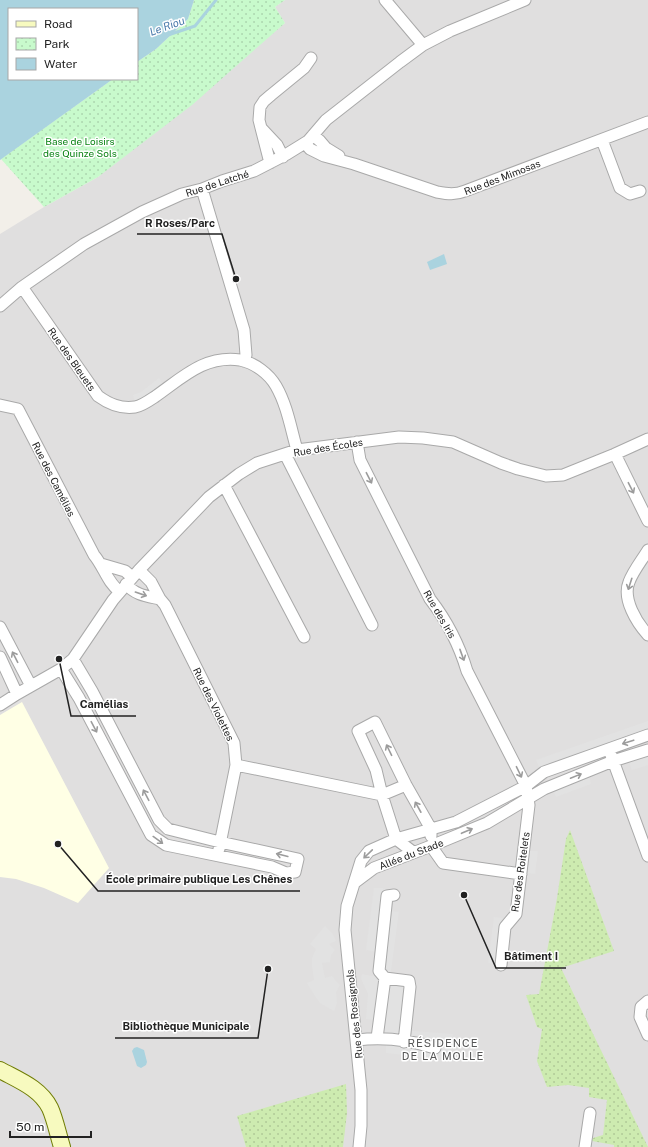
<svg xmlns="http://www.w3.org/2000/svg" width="648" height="1147" font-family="'Public Sans',sans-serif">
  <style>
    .residential { fill: #e0dfdf }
    .education { fill: #ffffe5 }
    .grass { fill: url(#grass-dots) }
    .park { fill: url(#park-dots) }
    .parking { fill: #e2e2e2 }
    .water { fill: #aad3df }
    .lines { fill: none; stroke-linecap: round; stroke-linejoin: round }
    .stream { stroke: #aad3df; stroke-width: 3 }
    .street-casing { stroke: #a9a9a9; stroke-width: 13 }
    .secondary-casing { stroke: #707d05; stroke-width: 18 }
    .street { stroke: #fff; stroke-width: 11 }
    .secondary { stroke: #f7fabf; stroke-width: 16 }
    .oneway { stroke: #9c9c9c }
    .labels { text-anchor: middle; stroke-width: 3; stroke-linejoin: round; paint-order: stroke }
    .park-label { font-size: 10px; fill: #0c8416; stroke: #fff }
    .street-label { font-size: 10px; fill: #222; stroke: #fff }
    .water-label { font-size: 11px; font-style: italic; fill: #4a7aab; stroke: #fff }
    .neighbourhood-label { font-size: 11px; letter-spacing: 1px; fill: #555; stroke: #fff }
    .leader { fill: none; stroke: #222; stroke-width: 1.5 }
    .callout-dot { fill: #222; stroke: #fff; stroke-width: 1.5 }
    .callout-label { font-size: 11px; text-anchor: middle; font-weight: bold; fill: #222; stroke: #fff; stroke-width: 3; stroke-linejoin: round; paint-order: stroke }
  </style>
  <defs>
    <pattern id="grass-dots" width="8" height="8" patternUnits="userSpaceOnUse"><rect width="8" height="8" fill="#cdebb0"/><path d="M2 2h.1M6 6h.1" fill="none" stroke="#b0c997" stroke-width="1.8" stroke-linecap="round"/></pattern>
    <pattern id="park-dots" width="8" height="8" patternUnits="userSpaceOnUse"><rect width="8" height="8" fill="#c8facc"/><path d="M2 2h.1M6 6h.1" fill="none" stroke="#acd6af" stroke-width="1.8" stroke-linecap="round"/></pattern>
  </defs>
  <rect width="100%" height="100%" fill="#f2efe9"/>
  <path class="residential" d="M285 0H648V1147H0V234L44 207 98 177 285 23 275 7Z"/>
  <path class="education" d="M22 702 109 868 78 903 44 888 16 879 0 877V715Z"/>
  <path class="grass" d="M570 830 614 951 561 968 648 1147H614V1145L592 1141 593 1138 603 1135 607 1100 589 1097V1088L568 1085 547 1087 537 1061 542 1029 537 1027 526 995 539 994 557 898 566 839Z
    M346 1084 347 1113 343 1147H246L237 1116Z"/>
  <path class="park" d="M194 0H285L275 7 285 23 192 105 98 177 44 207 1 159 113 79H137V62L156 49 188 19Z"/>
  <path class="parking" d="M159 378 163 385 146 397 135 402 133 395 141 392Z
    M648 721V730L540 769 536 760Z
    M648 756V765L632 770 629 762Z
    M589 776 591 784 556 797 553 790Z
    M530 851H538L535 874 527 873Z
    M374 888H383L391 911 399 912 391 972 384 971 388 985 406 987 401 1030 453 1034 450 1055 441 1054 440 1059 386 1053V1044L375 1020 366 1019 368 994 361 979 362 974 373 976 376 952 366 950Z
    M494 917 503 918 497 964 488 963Z
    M325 926 332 933 336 941 329 944 335 950 331 955 330 962 322 963 325 978 332 976 336 981 340 985 336 992 337 1003 334 1011 320 1003 315 996 307 983 314 980 312 966V958L316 949 310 944Z"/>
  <path class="water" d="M0 0H194L188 19 156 49 137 62V9H9V79H113L0 160Z
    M444 254 447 264 430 270 427 262Z
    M137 1047 144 1050 147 1062 146 1065 141 1068 137 1066 132 1051 134 1048Z"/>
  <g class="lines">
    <path class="stream" d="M168 35 195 26 216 0"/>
    <g class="street-casing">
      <path id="street" d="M385 0 423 45
        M262 129 277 145 283 157
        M313 135 320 141 326 148 339 156
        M602 140 620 188 630 194 640 191
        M305 143 310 149 324 156 354 164 437 192C448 194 455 195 465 191L648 122
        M270 163 259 120 260 107 264 101 271 95 304 68 311 58
        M202 189 244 330 246 355 244 361
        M22 287 98 396C109 404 120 409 135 407 142 406 150 400 156 396 183 377 205 355 240 360 255 363 269 374 276 386 287 405 291 429 297 450
        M0 306 22 287 84 244 142 212 182 194 202 189 222 181 254 171 287 154 308 141 326 120 400 62 423 45 450 31 525 0
        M0 405 18 409 94 555C104 567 107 582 120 592
        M357 442 360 460 430 599C447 621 459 644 467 671L526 786 529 805 516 914 505 927 501 965
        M285 454 372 625
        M615 454 648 521
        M224 485 304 637
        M648 550C642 560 633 571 629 582 622 599 637 623 648 635
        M101 564 125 571 132 577
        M139 570 151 582 160 599 165 605 234 743 236 765 382 795 406 785
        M126 584C135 595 146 596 160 599
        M0 627 31 686
        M0 657 17 694
        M61 669 79 698 151 835 166 845 272 867 286 873 295 872 298 859 220 842 168 829 159 820 92 691 73 659
        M0 705 17 694 61 669 73 659 113 600 139 570 209 497 239 474 257 463 297 450 399 437 423 438 453 442 501 463 518 469 546 476 563 475 615 454 648 439
        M611 755 648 856
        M431 846 443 863 521 874
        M219 849 236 765
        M413 852 396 839 382 795 376 770 358 731 375 722 406 785 431 829V836
        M354 883 374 868 431 846 487 823 544 789 613 761 648 750
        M385 978 409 981 410 987 404 1042
        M648 1001 641 1007 640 1017 648 1035
        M377 1038 385 978 379 971 387 896 394 895
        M357 1040C382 1037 410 1040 435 1048
        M359 1147 361 1126V1090L345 930 347 906 361 861 369 851 396 839 456 822 526 786 544 772 648 735
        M585 1147 590 1113"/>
    </g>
    <g class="secondary-casing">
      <path id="secondary" d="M0 1070C18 1080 40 1088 50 1108 55 1119 58 1134 62 1147"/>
    </g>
    <use href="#street" class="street"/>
    <use href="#secondary" class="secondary"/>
  </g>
  <defs><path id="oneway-shaft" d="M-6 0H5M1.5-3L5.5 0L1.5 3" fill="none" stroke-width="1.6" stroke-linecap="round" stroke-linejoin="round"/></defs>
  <g class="oneway">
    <use href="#oneway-shaft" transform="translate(369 478) rotate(63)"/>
    <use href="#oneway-shaft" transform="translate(631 488) rotate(63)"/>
    <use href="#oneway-shaft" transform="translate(630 584) rotate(108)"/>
    <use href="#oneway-shaft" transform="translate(141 594) rotate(19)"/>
    <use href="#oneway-shaft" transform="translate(462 655) rotate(70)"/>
    <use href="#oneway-shaft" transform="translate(15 657) rotate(-117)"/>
    <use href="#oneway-shaft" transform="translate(94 727) rotate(62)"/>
    <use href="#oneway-shaft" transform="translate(628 742) rotate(162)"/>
    <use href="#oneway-shaft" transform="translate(389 750) rotate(-116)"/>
    <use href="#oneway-shaft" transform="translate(519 772) rotate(64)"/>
    <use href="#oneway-shaft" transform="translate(576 776) rotate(-22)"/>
    <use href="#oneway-shaft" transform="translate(146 795) rotate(-118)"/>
    <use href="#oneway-shaft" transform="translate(418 807) rotate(-119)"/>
    <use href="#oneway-shaft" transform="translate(467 831) rotate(-23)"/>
    <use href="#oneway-shaft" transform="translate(158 840) rotate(36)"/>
    <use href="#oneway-shaft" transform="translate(368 854) rotate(136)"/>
    <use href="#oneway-shaft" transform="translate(282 855) rotate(-166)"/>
  </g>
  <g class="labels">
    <g class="park-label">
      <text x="80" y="145">Base de Loisirs<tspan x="80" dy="12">des Quinze Sols</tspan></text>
    </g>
    <g class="street-label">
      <text transform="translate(502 177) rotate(-21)" y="4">Rue des Mimosas</text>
      <text transform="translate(217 183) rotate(-18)" y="4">Rue de Latché</text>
      <text transform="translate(72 359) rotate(55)" y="4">Rue des Bleuets</text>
      <text transform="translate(328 447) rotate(-9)" y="4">Rue des Écoles</text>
      <text transform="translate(54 479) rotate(63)" y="4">Rue des Camélias</text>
      <text transform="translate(440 614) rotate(60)" y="4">Rue des Iris</text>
      <text transform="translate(214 704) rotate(64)" y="4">Rue des Violettes</text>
      <text transform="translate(411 854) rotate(-21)" y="4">Allée du Stade</text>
      <text transform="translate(520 872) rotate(-82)" y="4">Rue des Roitelets</text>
      <text transform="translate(354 1014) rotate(-96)" y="4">Rue des Rossignols</text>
    </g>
    <g class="water-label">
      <text transform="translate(167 26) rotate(-20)" y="4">Le Riou</text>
    </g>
    <g class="neighbourhood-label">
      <text x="443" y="1047">RÉSIDENCE<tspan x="443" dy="13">DE LA MOLLE</tspan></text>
    </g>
  </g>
  <path class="leader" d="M236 279L222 234H137M59 659L71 716H136M58 844L98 891H300M464 895L496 968H566M268 969L258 1038H115"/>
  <g class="callout-dot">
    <circle cx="236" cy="279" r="4"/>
    <circle cx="59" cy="659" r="4"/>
    <circle cx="58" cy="844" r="4"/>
    <circle cx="464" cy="895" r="4"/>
    <circle cx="268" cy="969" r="4"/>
  </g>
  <g class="callout-label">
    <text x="180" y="227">R Roses/Parc</text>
    <text x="104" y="708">Camélias</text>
    <text x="199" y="883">École primaire publique Les Chênes</text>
    <text x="531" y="960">Bâtiment I</text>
    <text x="186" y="1030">Bibliothèque Municipale</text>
  </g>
  <rect x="8" y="8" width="130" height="72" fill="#ffffff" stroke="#a7a7a7"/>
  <rect x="16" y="21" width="20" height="6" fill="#f7fabf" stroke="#a7a7a7"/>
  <text x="44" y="28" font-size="12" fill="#222222">Road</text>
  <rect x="16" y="38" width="20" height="12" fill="url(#park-dots)" stroke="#a7a7a7"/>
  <text x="44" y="48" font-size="12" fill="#222222">Park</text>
  <rect x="16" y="58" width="20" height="12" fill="#aad3df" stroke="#a7a7a7"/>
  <text x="44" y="68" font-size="12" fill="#222222">Water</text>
  <path d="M10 1131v6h81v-6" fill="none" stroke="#222222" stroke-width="2"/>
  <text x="16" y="1131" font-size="12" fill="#222222" stroke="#ffffff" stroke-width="3" paint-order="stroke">50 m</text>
</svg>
